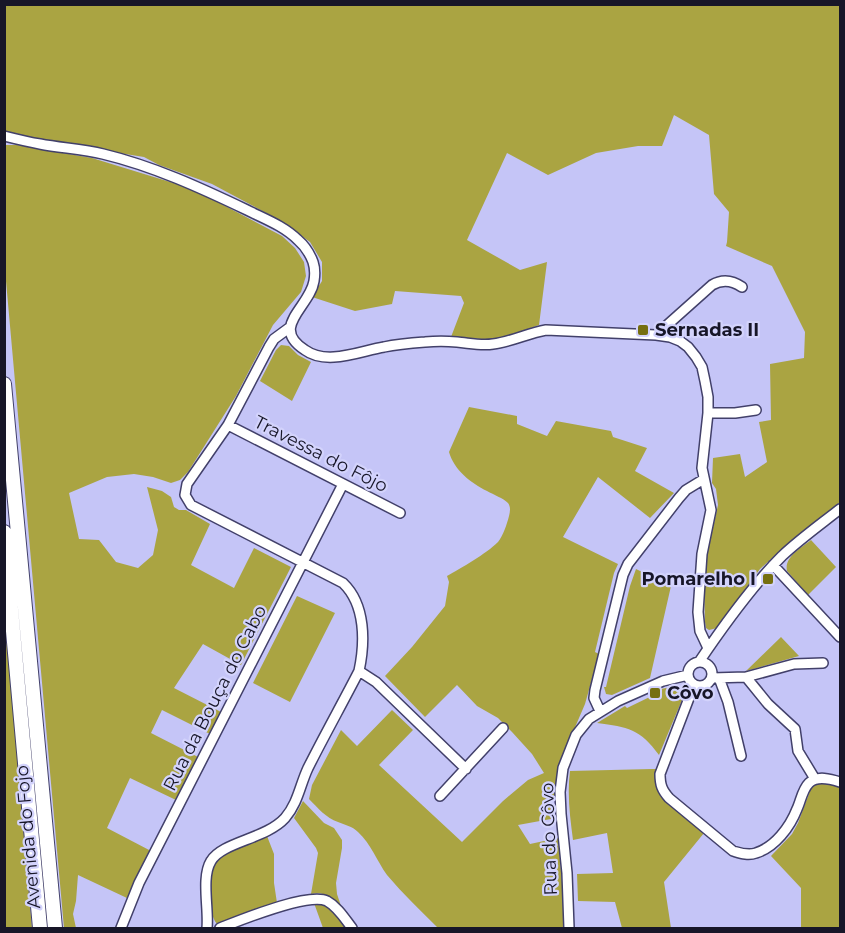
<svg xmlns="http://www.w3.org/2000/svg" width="845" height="933" font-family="Montserrat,sans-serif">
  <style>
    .green { fill: #aaa442 }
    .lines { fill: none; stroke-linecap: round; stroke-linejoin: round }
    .minor-casing { stroke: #42406a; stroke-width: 12 }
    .primary-casing { stroke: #42406a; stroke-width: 16 }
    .minor { stroke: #fff; stroke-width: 9 }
    .primary { stroke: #fff; stroke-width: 14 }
    .poi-dot { fill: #766f10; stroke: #d3d3fc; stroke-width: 2 }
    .labels { text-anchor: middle; stroke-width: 4.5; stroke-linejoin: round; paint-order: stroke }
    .poi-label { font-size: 18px; font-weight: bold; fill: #171628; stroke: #d3d3fc; text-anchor: start }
    .street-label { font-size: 18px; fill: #171628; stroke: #d3d3fc }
  </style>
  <rect width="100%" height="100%" fill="#c5c5f7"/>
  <path class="green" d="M6 5H840V431H839L840 437V502L782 549 760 569 717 628 709 630 706 628 705 622 704 588 707 555 718 505 716 489 712 483 713 458 740 454 745 477 767 462 759 422 771 420 770 364 804 358 805 332 772 266 726 246 727 242 729 212 714 194 709 135 674 115 662 146H638L596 153 548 175 507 153 467 240 520 270 547 262 539 325 496 340 451 337 464 303 461 296 395 291 392 304 355 311 312 297 322 281V262L310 242 281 221 212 184 159 165 144 157 113 152 85 146 44 140 5 131 4 11Z
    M4 145H17L92 158 193 189 282 236 295 248 304 262 306 276 301 292 273 325 236 396 188 472 180 480 171 483 153 477 134 474 107 477 69 493 79 539 99 540 116 562 138 568 153 555 158 530 147 487 162 491 171 497 174 507 179 510H186L210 524 191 565 234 588 254 548 291 567 241 665 203 644 174 688 221 712 210 734 162 710 151 733 198 757 176 800 130 778 107 828 151 851 127 898 78 875 76 901 73 914 76 928H64L5 270Z
    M281 345 289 346 298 355 311 362 292 401 260 381 276 350Z
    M469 407 517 416V424L547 436 556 421 611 431 613 437 647 448 635 471 674 493 650 518 598 477 563 537 618 564 614 573 595 652 599 654 585 704 561 760 554 800 551 802V819L518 825 530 844 558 838 563 894V928H438C421 911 403 894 387 875 377 861 371 844 358 832 352 826 345 825 338 822 326 818 318 808 309 799L312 785 341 730 357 746 392 710 413 730 379 765 462 842 503 801 528 780 544 773 532 754 512 732 498 718 477 706 457 685 425 717 385 676 412 647 445 606 449 582 447 576C461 568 486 554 498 542 503 536 507 524 509 516 510 512 511 507 508 503 503 498 494 495 487 491 471 483 454 470 449 452Z
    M811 540 836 567 808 595 787 571C784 557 801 548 811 540Z
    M636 569 671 586 650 678 612 695 606 694 604 687H606L630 586Z
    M297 596 335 613 290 702 253 683Z
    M5 616 32 928H5Z
    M781 637 799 656 746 671Z
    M676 686 682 691V700L659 755C640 729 628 727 597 723L625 706 627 708 660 692 661 689Z
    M652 769H656C655 780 656 788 661 797L704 833 664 882 671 928H622L615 902 578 901 577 874 613 873 607 833 573 840C570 817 567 794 570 771Z
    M820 782H827L840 786V928H801V888L771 856 792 834 798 823 810 791V787Z
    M303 801 324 823 334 828 342 840V848L336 883 337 894 341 906C331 897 324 891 311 894L318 853 316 848 294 818Z
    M267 836 274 854V883L277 903 217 924C211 917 211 906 211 897 211 887 210 873 214 864 220 851 254 842 267 836Z
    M314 903C332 904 337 915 348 928H323Z"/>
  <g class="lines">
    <g class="minor-casing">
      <path id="minor" d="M4 136C16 139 28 142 40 144 61 148 82 149 103 154 153 166 201 188 247 210 265 219 284 226 298 240 305 246 310 254 313 262 315 268 315 275 314 281 310 307 269 327 305 350 327 366 360 351 384 347 398 344 411 343 425 342 435 341 447 341 457 342 469 343 481 346 493 344 511 342 528 333 546 330L656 335 670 337 680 341 688 347 696 357 702 367 705 381 708 397V413L702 468 711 510 702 554 698 612 700 631 708 648
        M656 335 712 285C722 279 732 280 742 287
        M708 413H735L756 410
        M228 425 400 513
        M773 565 840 637
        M688 674a12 12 0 1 1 24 0a12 12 0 1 1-24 0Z
        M699 662C724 625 751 587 782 556 800 539 821 524 840 509
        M359 671 376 682 466 769
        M746 677 768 704 795 729 798 751 815 779
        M712 678 746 677 794 664 823 663
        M719 678 728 702 741 756
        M694 685 660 774C660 785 662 790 669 798L733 851C740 853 748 856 756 853 775 847 790 827 797 809 801 801 802 790 809 783 817 775 831 779 840 782
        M600 711 594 698 595 690 623 575 628 564 679 498 686 490 704 479
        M440 796 503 728
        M121 928 139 883 343 484
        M207 928C209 909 201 877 211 861 222 842 266 839 285 818 298 803 300 785 308 768 324 736 342 704 359 671 365 643 366 605 343 583L191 505 185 495 187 484 228 425 269 347 274 339 289 328
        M220 928C241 920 308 892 327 901 338 907 345 919 352 928
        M569 928 567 873 561 814 560 792 563 768 576 735 589 719 618 701 663 681 688 675"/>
    </g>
    <g class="primary-casing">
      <path id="primary" d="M4 384 55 928
        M4 532 40 928"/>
    </g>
    <use href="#minor" class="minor"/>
    <use href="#primary" class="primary"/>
  </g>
  <g class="poi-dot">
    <rect x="637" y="324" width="12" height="12" rx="3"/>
    <rect x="762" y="573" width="12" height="12" rx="3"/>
    <rect x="649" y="687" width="12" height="12" rx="3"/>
  </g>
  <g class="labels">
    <g class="poi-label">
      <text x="655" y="336">Sernadas II</text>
      <text x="756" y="585" text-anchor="end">Pomarelho I</text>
      <text x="667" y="699">Côvo</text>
    </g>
    <g class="street-label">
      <text transform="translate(321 454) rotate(27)" y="6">Travessa do Fôjo</text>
      <text transform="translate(215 698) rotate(-63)" y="6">Rua da Bouça do Cabo</text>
      <text transform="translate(28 837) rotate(-95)" y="6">Avenida do Fojo</text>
      <text transform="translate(549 839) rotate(-92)" y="6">Rua do Côvo</text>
    </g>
  </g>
  <rect width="845" height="933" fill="none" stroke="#171628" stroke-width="12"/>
</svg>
